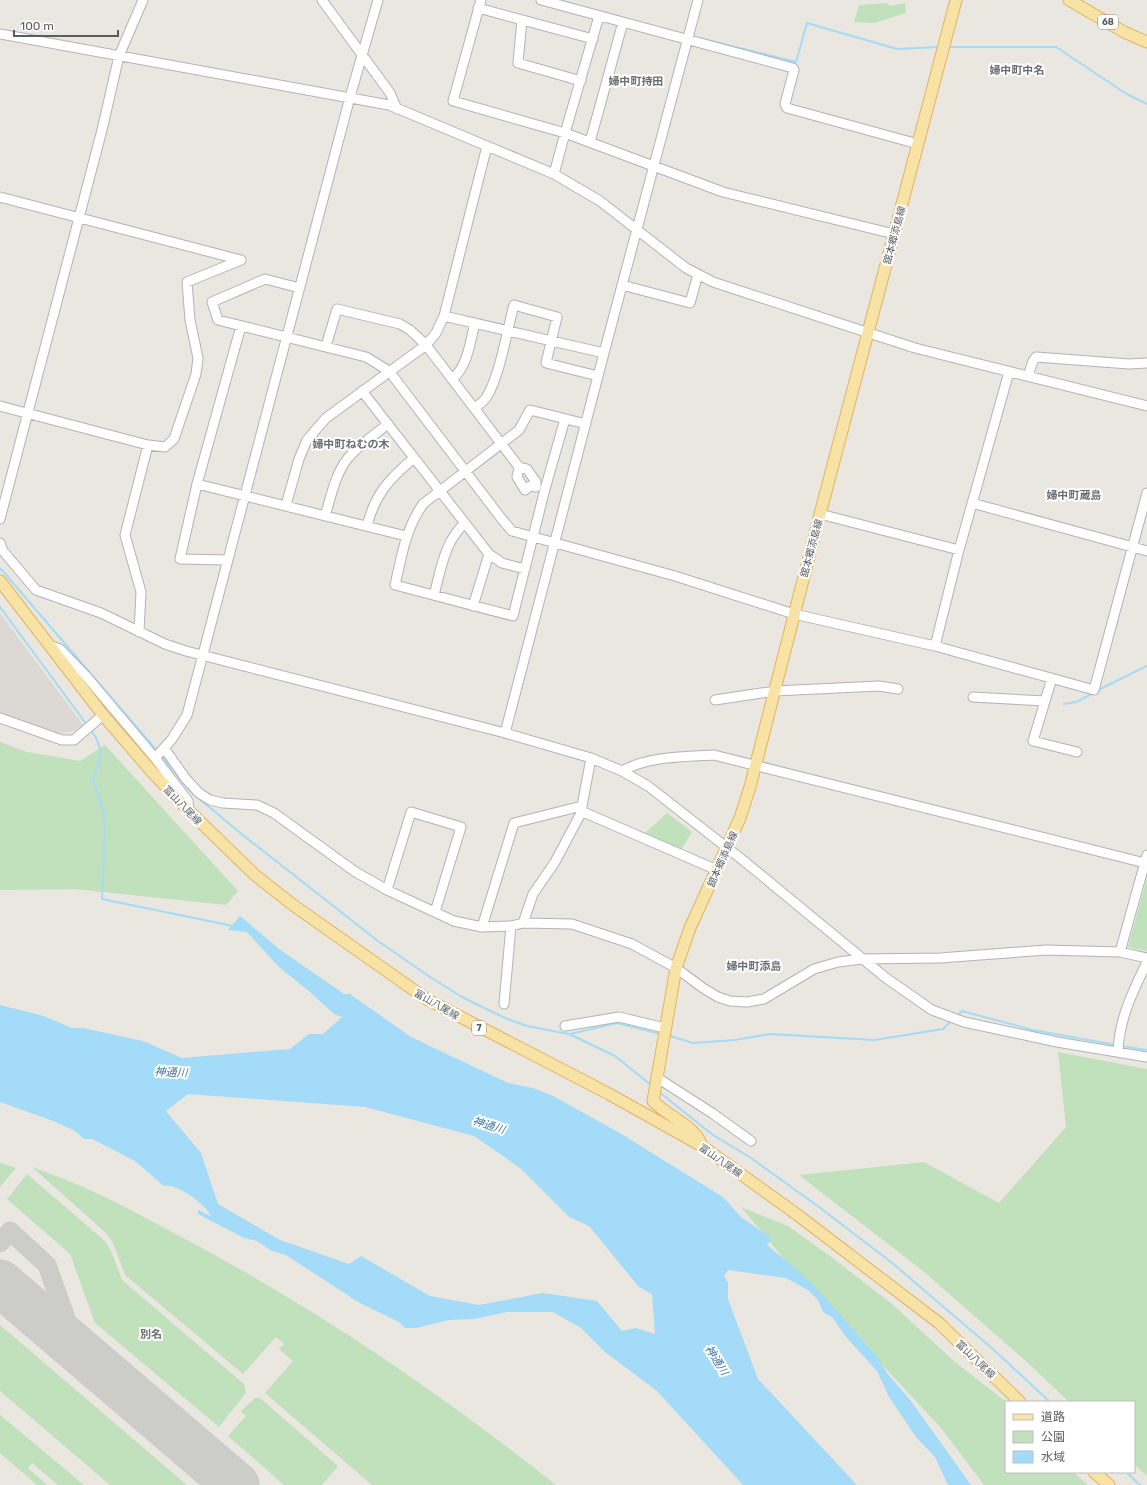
<svg xmlns="http://www.w3.org/2000/svg" width="1147" height="1485" font-family="Rubik,'Noto Sans JP',sans-serif">
  <style>
    .industrial { fill: #dcd9d4 }
    .green { fill: #c1e1bd }
    .water { fill: #a3dbf8; fill-rule: evenodd }
    .lines { fill: none; stroke-linecap: round; stroke-linejoin: round }
    .stream { stroke: #a3dbf8; stroke-width: 2 }
    .taxiway { stroke: #ccccc8; stroke-width: 19 }
    .runway { stroke: #ccccc8; stroke-width: 47 }
    .minor-casing { stroke: #b0b3b7; stroke-width: 11 }
    .major-casing { stroke: #e5b25e; stroke-width: 13 }
    .minor { stroke: #fff; stroke-width: 9 }
    .major { stroke: #f8e3a7; stroke-width: 11 }
    .labels { text-anchor: middle; stroke-width: 4; stroke-linejoin: round; paint-order: stroke }
    .shield { fill: #fff; stroke: #8b8d90; stroke-width: 1 }
    .shield-label { font-size: 9px; font-weight: bold; fill: #595c60 }
    .street-label { font-size: 10px; fill: #595c60; stroke: #fff }
    .neighbourhood-label { font-size: 11px; font-weight: bold; fill: #6a6e72; stroke: #fff }
    .water-label { font-size: 11px; font-style: italic; fill: #40779f; stroke: #fff }
  </style>
  <rect width="100%" height="100%" fill="#eae7e0"/>
  <path class="industrial" d="M0 613 83 725 75 731 53 734 0 714Z"/>
  <path class="green" d="M888 3 889 6 905 3 906 13 874 23 854 22 859 5Z
    M0 742 27 752 80 761 105 745 238 891 226 905 74 889 0 890Z
    M667 813 692 832 680 851 643 835Z
    M1147 878V951L1128 947Z
    M1058 1052 1147 1069V1476L1134 1464V1402H1069L1027 1362 923 1271 799 1175 924 1162 999 1203 1066 1127Z
    M0 1163 16 1168 0 1187Z
    M32 1167C48 1173 65 1179 81 1186 122 1204 162 1227 202 1248 327 1316 444 1396 556 1485H372L265 1393 293 1361 279 1349 284 1344 276 1337 243 1374 125 1275 113 1243 106 1233Z
    M27 1174 105 1241 111 1251 122 1280 244 1384 246 1393 219 1427 95 1323 70 1254 7 1199Z
    M741 1207 788 1226 830 1256 892 1304 955 1362 1005 1401 1006 1472H1073L1088 1485H984L941 1428 784 1259Z
    M0 1325 187 1485H110L0 1391Z
    M255 1398H260L338 1466 322 1485H284L228 1436 246 1416 241 1411Z
    M0 1415 84 1485H58L32 1463 28 1468 47 1485H37L0 1453Z"/>
  <path class="water" d="M240 916 279 949 344 994H350L411 1037 508 1083 533 1088 553 1096 618 1132 723 1197 741 1217 772 1239 767 1245 800 1272 821 1293 879 1359 887 1373 911 1401 971 1485H948L935 1457 916 1437 889 1397 877 1371 846 1337 833 1318 823 1312 818 1300 808 1290 786 1278 728 1270 724 1276 728 1283V1299L758 1379 857 1485H743L657 1391 605 1352 581 1328 553 1312H507L474 1319 449 1320 416 1328H405L399 1322 358 1302 286 1255 272 1251 257 1241 244 1238 198 1214V1210L211 1216C205 1204 177 1183 164 1186L135 1161 92 1139H84L75 1131 56 1122 0 1102V1005L44 1016 72 1028H83L143 1041 182 1058 290 1049 309 1034H323L342 1017 334 1014 310 992 279 967 247 932 228 930ZM188 1094 365 1107 474 1136 520 1168 569 1217 589 1226 639 1287 652 1294 655 1334 636 1328 622 1331 597 1301 543 1293 479 1305 430 1296 361 1256 349 1264 280 1240 218 1204 201 1153 166 1111Z"/>
  <g class="lines">
    <path class="stream" d="M559 0 631 20
      M699 38 796 62 807 23 897 49 940 47
      M947 47H1056L1125 93 1147 104
      M0 568 158 752
      M0 607 87 725
      M1096 691 1147 666
      M1064 704 1076 702 1092 694
      M91 730C105 749 101 759 93 779L104 814 105 831 102 899 233 926
      M161 755 190 791 244 836 378 941 430 977 462 997 505 1018 527 1026 569 1034 615 1056 651 1085
      M956 1017 962 1011 1033 1030 1116 1045
      M570 1034 617 1023 661 1034
      M667 1035 693 1043 735 1040 770 1034 874 1040 943 1029 951 1021
      M1122 1046 1147 1050
      M659 1092 713 1135 748 1156 819 1207 891 1262 994 1350 1050 1402
      M1126 1472 1140 1485"/>
    <path class="taxiway" d="M0 1243 10 1231 47 1265 77 1349"/>
    <path class="runway" d="M0 1283 236 1485"/>
    <g class="minor-casing">
      <path id="minor" d="M322 0 390 93 397 109
        M481 0 453 101 565 133 599 16
        M541 0 793 68 794 70 785 104 787 108 918 144
        M478 8 593 39
        M522 20 518 63 581 81
        M0 34 389 105 554 174 600 201 686 268 713 282 915 348 1147 406
        M590 142 623 22
        M554 174 565 133 723 192 894 234
        M0 197 241 260
        M622 285 690 303 698 274
        M300 288 265 279 212 302 218 320 366 357 389 371 501 518 512 531 675 576 794 614 935 646 1094 690 1147 493
        M444 316 604 353
        M326 346 337 309 400 324 410 330 426 345 519 467 527 469 536 482V487L530 486 525 490 517 477 519 467
        M1028 376 1033 361 1036 357 1129 364 1147 363
        M452 379C468 367 470 341 475 323
        M362 391 489 554 502 563 525 569
        M0 406 148 445 165 447 174 439 196 374 198 358 190 320 187 282 241 260
        M475 408C478 405 483 402 486 398 500 376 507 330 514 305L557 317 546 363 598 376
        M565 419 545 489 513 616 395 585C402 555 405 530 423 504L519 430 530 410 586 424
        M197 484 406 536
        M972 503 1147 551
        M286 505 299 459 307 440 326 418 426 345 436 333 444 316 487 146
        M820 514 959 550
        M325 516C331 497 335 474 348 458 359 445 374 435 388 424
        M0 519 102 130 119 56 143 0
        M367 526C375 494 389 479 414 458
        M0 543 3 551 36 590 101 613 165 644 186 651 505 733 591 758 622 771C649 756 683 757 714 755L1145 863
        M228 560 180 559 197 484 241 326
        M434 595C441 570 444 542 465 523
        M473 606 489 554
        M139 632 141 592 125 535 148 445
        M49 645 60 649 86 676 155 758
        M935 646 959 550 1009 372
        M1052 678 1033 741 1077 752
        M973 697 1045 701
        M715 700 775 691 879 686 898 689
        M0 718 62 740H74L103 715
        M505 733 604 353 698 0
        M164 748 186 779 199 793 210 800 223 803 257 805 274 813 354 871 387 890 454 921 482 927 511 926 523 923 572 924 632 944 676 968 703 988 718 997 730 1001 747 1002 764 999 814 969 838 962 862 959 940 958 1046 950 1120 952 1147 958
        M622 771 648 786 744 861 886 978 932 1010 964 1022 1057 1042 1147 1057
        M582 806 591 758
        M189 811 188 801 155 758 172 739 187 715 350 97 378 0
        M581 811 717 870
        M387 890 411 812 461 827 435 912
        M482 927 514 823 582 806 581 813 555 862 533 894 523 923
        M1120 952 1147 855
        M504 1004 511 926
        M565 1026 619 1017 665 1028
        M1118 1052C1119 1019 1133 991 1147 962
        M656 1077 712 1113 751 1141"/>
    </g>
    <g class="major-casing">
      <path id="major" d="M1069 0 1124 32 1147 42
        M0 581 103 715 152 772 189 811 255 875 293 905 428 1000 609 1094 702 1146 799 1216 939 1323 1020 1402
        M701 1144C694 1125 667 1116 653 1101L676 968 690 928 740 818 750 787 820 514 956 0
        M1094 1472 1109 1485"/>
    </g>
    <use href="#minor" class="minor"/>
    <use href="#major" class="major"/>
  </g>
  <g class="labels">
    <g class="shield">
      <rect x="1098" y="15" width="20" height="14" rx="3"/>
      <rect x="472" y="1021" width="14" height="14" rx="3"/>
    </g>
    <g class="shield-label">
      <text x="1108" y="25">68</text>
      <text x="479" y="1031">7</text>
    </g>
    <g class="street-label">
      <text transform="translate(894 235) rotate(-75)" y="4">舘本郷添島線</text>
      <text transform="translate(811 548) rotate(-75)" y="4">舘本郷添島線</text>
      <text transform="translate(183 805) rotate(46)" y="4">富山八尾線</text>
      <text transform="translate(722 859) rotate(-66)" y="4">舘本郷添島線</text>
      <text transform="translate(437 1004) rotate(30)" y="4">富山八尾線</text>
      <text transform="translate(721 1160) rotate(35)" y="4">富山八尾線</text>
      <text transform="translate(976 1359) rotate(44)" y="4">富山八尾線</text>
    </g>
    <g class="neighbourhood-label">
      <text x="1017" y="74">婦中町中名</text>
      <text x="636" y="85">婦中町持田</text>
      <text x="351" y="448">婦中町ねむの木</text>
      <text x="1074" y="499">婦中町蔵島</text>
      <text x="754" y="970">婦中町添島</text>
      <text x="151" y="1338">別名</text>
    </g>
    <g class="water-label">
      <text transform="translate(171 1072) rotate(3)" y="4">神通川</text>
      <text transform="translate(489 1125) rotate(17)" y="4">神通川</text>
      <text transform="translate(717 1360) rotate(58)" y="4">神通川</text>
    </g>
  </g>
  <rect x="1005" y="1401" width="130" height="72" fill="#ffffff" stroke="#bdbebf"/>
  <rect x="1013" y="1414" width="20" height="6" fill="#f8e3a7" stroke="#bdbebf"/>
  <text x="1041" y="1421" font-size="12" fill="#595c60">道路</text>
  <rect x="1013" y="1431" width="20" height="12" fill="#c1e1bd" stroke="#bdbebf"/>
  <text x="1041" y="1441" font-size="12" fill="#595c60">公園</text>
  <rect x="1013" y="1451" width="20" height="12" fill="#a3dbf8" stroke="#bdbebf"/>
  <text x="1041" y="1461" font-size="12" fill="#595c60">水域</text>
  <path d="M14 30v6h104v-6" fill="none" stroke="#595c60" stroke-width="2"/>
  <text x="20" y="30" font-size="12" fill="#595c60" stroke="#ffffff" stroke-width="3" paint-order="stroke">100 m</text>
</svg>
